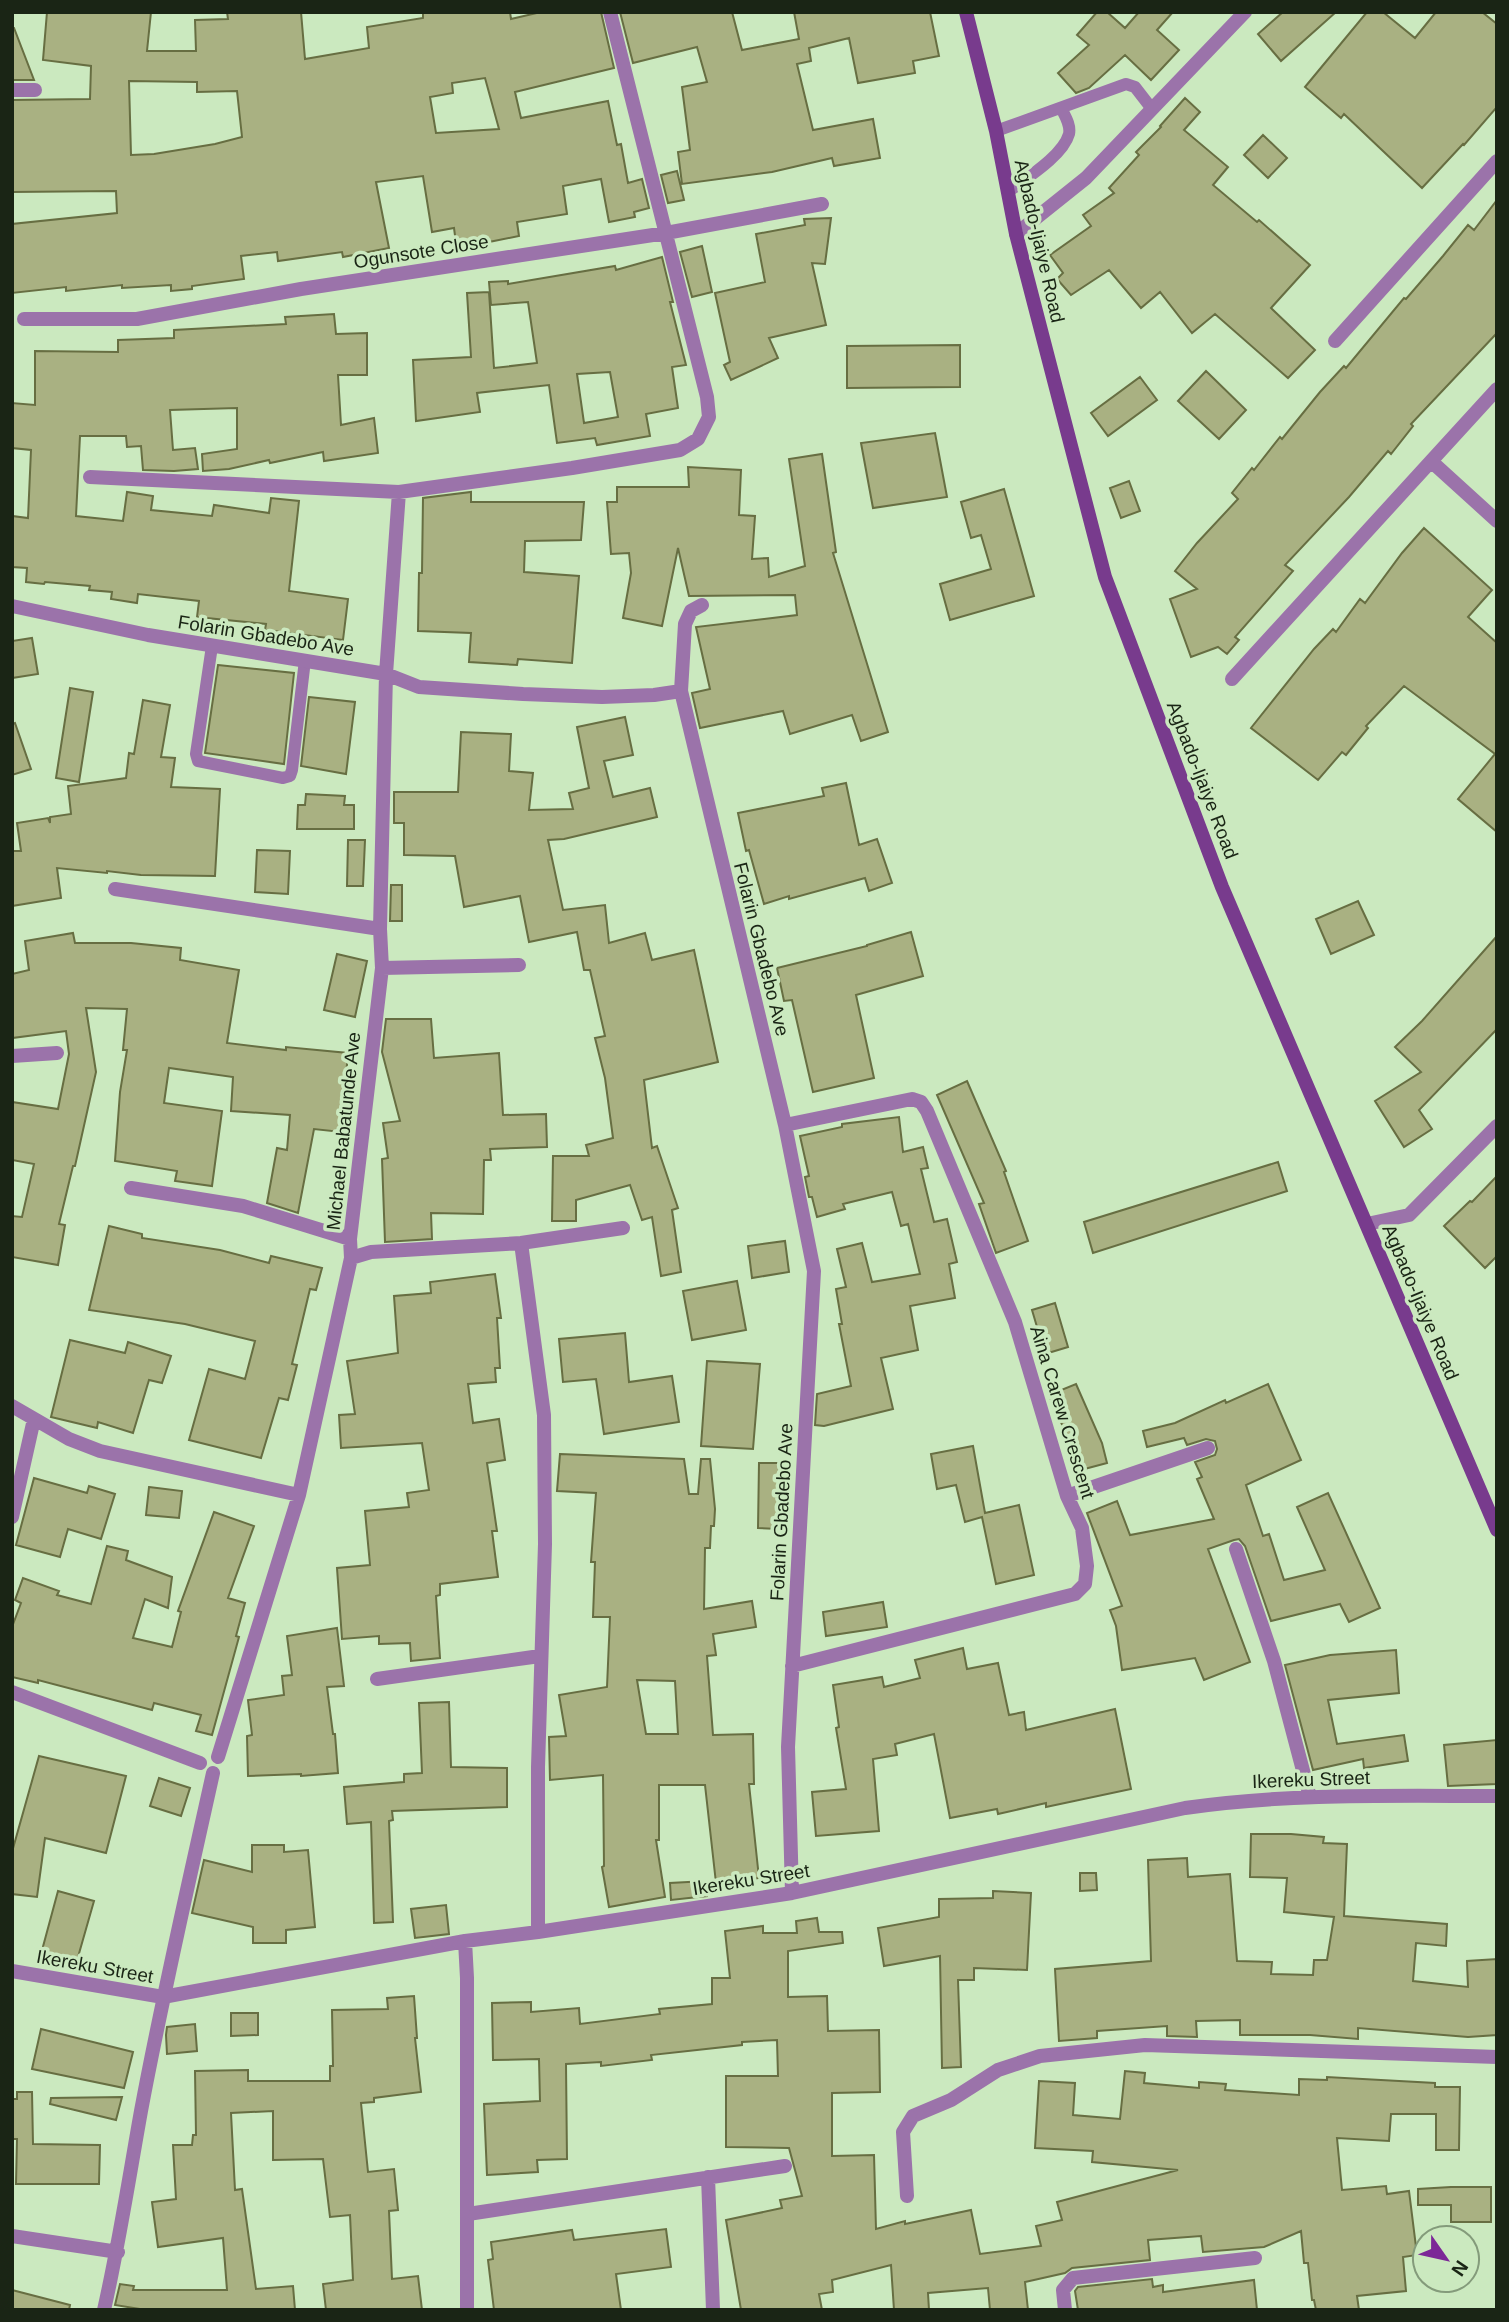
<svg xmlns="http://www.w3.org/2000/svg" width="1509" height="2322" font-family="Helvetica,sans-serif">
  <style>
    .building { fill: #a9b182; stroke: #676e42; stroke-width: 2; fill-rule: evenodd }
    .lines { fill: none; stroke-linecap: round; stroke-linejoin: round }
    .lane { stroke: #9b73aa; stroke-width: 12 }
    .street { stroke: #9b73aa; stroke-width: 14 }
    .secondary { stroke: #783b8d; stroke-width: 14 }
    .labels { text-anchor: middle; stroke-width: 7; stroke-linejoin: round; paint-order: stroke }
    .street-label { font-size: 19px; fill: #1a2515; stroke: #cbe9bf }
  </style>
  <rect width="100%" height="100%" fill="#cbe9bf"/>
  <path class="building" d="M47 12H151L147 51H196L195 20 228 19 227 12H301L305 59 369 48 367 27 423 18V12H510L511 19 541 12H601L614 68 515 92 521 118 608 101 617 145 621 144 628 183 642 179 649 208 634 212 635 217 609 222 601 179 563 186 567 214 517 222 519 236 489 242V239L456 243 454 228 432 232 423 176 376 182 389 248 343 257 342 252 278 261 277 252 241 256 244 279 192 286V289L171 291V285L122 288V285L66 291V287L12 293V224L117 213 116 191 12 192V100L90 99 91 66 43 60ZM485 78 499 129 436 133 430 97 453 93 452 83ZM129 81 197 82V92L237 91 242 137 215 144 154 154 131 155Z
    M620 12H732L742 50 799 39 794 12H930L939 56 913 61 915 73 858 83 849 38 809 48 811 61 797 64 813 130 873 119 880 158 834 166 832 158 772 172 682 184 678 152 690 150 682 87 707 82 697 47 633 63Z
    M1097 12H1107L1125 28 1139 12H1173L1157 30 1179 50 1151 80 1125 55 1089 88 1076 93 1058 73 1089 45 1077 35Z
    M1283 12H1336L1281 61 1258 34Z
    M1367 12H1383L1415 38 1436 12H1482L1497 24V107L1464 145 1463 144 1422 188 1344 114 1341 118 1305 87Z
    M12 28H14L34 80H12Z
    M1185 98 1200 112 1184 130 1228 167 1213 185 1257 222 1259 220 1310 265 1271 308 1315 350 1288 378 1215 314 1192 333 1160 292 1141 308 1109 270 1071 295 1057 279 1063 273 1050 255 1091 226 1083 215 1114 193 1109 188 1139 155 1136 152 1161 127 1160 126Z
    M1263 135 1287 158 1268 178 1244 155Z
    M677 171 684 200 668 203 661 175Z
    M1497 200V333L1411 424 1413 426 1391 454 1388 451 1349 497 1285 565 1293 571 1235 637 1239 640 1227 654 1218 647 1191 657 1170 599 1197 589 1175 571 1197 543 1238 499 1232 493 1252 468 1254 470 1280 437 1282 439 1320 392 1344 366 1346 368 1404 298 1406 299 1443 256 1468 225 1474 230Z
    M831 218 825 264 812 263 826 325 769 338 778 358 731 380 724 365 730 362 715 293 765 282 756 234 805 225 804 219Z
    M702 246 712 292 692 297 680 252Z
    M662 257 673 302H670L686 365 672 367 678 408 646 414 650 436 597 445 595 438 557 443 549 385 477 393 480 412 416 421 413 360 471 357 467 293 489 292 494 368 537 363 528 302 491 305 489 282 508 281V284L615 266 616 270ZM610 372 618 417 584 423 577 374Z
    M334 314 336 334 367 333V375H338L341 425 374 418 378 453 324 461 323 452 270 463 269 460 229 469 203 471 202 454 237 449V408L170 410 173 450 195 448 198 469 174 471 143 470 141 446 127 447 126 436H80L76 516 123 521 127 492 153 496 151 510 212 516 214 505 269 513 271 498 299 501 289 591 348 599 343 640 265 630 266 624 197 617 199 601 138 594 137 603 111 599 112 592 89 590 90 586 45 582 44 584 26 582 27 568 12 567V516L28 518 31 450 12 448V403L35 405V351L118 352V340L174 338V330L286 324 285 317Z
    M960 345V387L847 388V346Z
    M1206 371 1246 410 1219 439 1178 401Z
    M1140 377 1157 400 1108 436 1091 413Z
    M935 433 947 497 873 508 861 443Z
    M822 454 836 552 833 553 888 732 861 741 852 715 790 734 783 711 700 728 692 693 710 689 696 627 797 615 795 595 689 596 678 548 662 626 623 618 631 573 629 553 611 554 607 502H617V487H689L688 467 741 470 739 515 755 516 752 559 768 558 769 577 805 566 789 459Z
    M1129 481 1140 511 1121 518 1110 488Z
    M1004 489 1034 596 950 620 940 584 991 569 981 535 971 538 961 502Z
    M471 492V502H584L581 540 525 541 524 572 579 576 572 663 518 659 517 665 469 662 471 633 418 631 419 573H422L423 498Z
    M1424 528 1492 590 1468 617 1497 643V832L1458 799 1495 754 1404 686 1366 726 1368 728 1346 755 1342 752 1318 780 1251 728 1314 649 1333 629 1336 632 1360 599 1365 603 1402 553Z
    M32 638 38 674 12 678V641Z
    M218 665 294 673 284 764 205 753Z
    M70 688 93 692 79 782 56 778Z
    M309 697 355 702 346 774 301 766Z
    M143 700 170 705 161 757 175 758 171 787 220 789 215 876 141 875 107 871V873L57 868 61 898 12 906V851H21L17 823 48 818 50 823V817L71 814 68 786 126 778 129 753 134 754Z
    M625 717 633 755 604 761 613 797 650 788 657 817 564 839 548 840 563 910 605 905 609 943 645 933 652 960 694 950 718 1062 644 1080 652 1148 657 1146 678 1208 672 1210 681 1272 661 1276 652 1217 642 1220 630 1185 576 1200V1221H552L553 1156H589L586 1145 613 1138 605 1078 595 1038 605 1036 590 970H584L577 932 529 942 520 896 464 907 455 856 404 855V823H394V792H458L461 732 511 734 509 771 533 773 529 810 573 809 569 793 589 788 577 727Z
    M15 723 31 769 12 775V724Z
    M846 783 859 845 877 839 892 883 869 891 865 878 789 899V896L764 904 749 850 746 851 738 813 824 796 822 788Z
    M306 794 345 796 344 805H354V829H297L298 805H305Z
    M348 840H365L363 886H347Z
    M257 850 290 851 288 894 255 892Z
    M391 885H402V921H390Z
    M1358 901 1374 935 1331 954 1316 919Z
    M911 932 923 976 856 995 874 1078 813 1092 792 1000 784 1001 777 968 867 946V945Z
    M73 933 75 943H131L181 948 180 960 239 970 227 1043 286 1050V1047L348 1053 341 1132 314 1129 298 1213 267 1203 277 1148 287 1150 290 1115 231 1111 233 1077 169 1068 164 1103 222 1111 212 1186 175 1181 177 1171 115 1161 120 1092 127 1050H123L127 1009 86 1008 96 1072 75 1166H73L59 1224 65 1225 58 1265 12 1257V1216L22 1217 34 1164 12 1160V1102L58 1109 69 1054 66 1031 12 1038V974L29 970 25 941Z
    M1497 936V1029L1419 1110 1432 1129 1404 1147 1375 1101 1421 1072 1395 1047 1422 1021Z
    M337 954 367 961 355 1017 324 1010Z
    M386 1019H431L434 1058 499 1053 503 1115 546 1114 547 1147 490 1149 491 1160H484L483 1214 431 1213 432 1239 385 1242 382 1159 388 1158 383 1123 400 1121 382 1052Z
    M967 1081 1006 1171 1004 1172 1028 1241 996 1253 979 1204 984 1203 937 1095Z
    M899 1117 903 1152 923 1147 928 1168 921 1169 934 1222 947 1219 957 1262 949 1264 955 1298 910 1306 918 1350 881 1358 893 1409 824 1426 815 1425 817 1394 851 1386 839 1324H842L836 1289 846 1287 837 1249 862 1243 872 1282 920 1274 908 1224 901 1226 892 1192 843 1204 845 1209 817 1217 812 1197H809L805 1177 809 1176 800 1136 842 1127V1124Z
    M1278 1162 1287 1191 1093 1253 1084 1222Z
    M1497 1176V1256L1485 1268 1444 1226 1470 1201 1472 1202Z
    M109 1226 142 1234V1238L220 1250 269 1263 271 1256 322 1268 316 1290 310 1289 292 1364 297 1365 288 1400 279 1398 261 1458 189 1440 209 1369 245 1379 255 1341 185 1324 89 1310Z
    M785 1241 789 1272 752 1278 748 1246Z
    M495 1274 501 1318H497L500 1368H495L496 1382 468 1384 473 1423 499 1419 505 1460 487 1463 497 1531H492L498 1577 440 1584V1595L436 1596 440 1658 411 1661 410 1643 379 1644V1636L342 1639 337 1568 370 1565 365 1511 409 1507 407 1493 429 1490 422 1443 341 1448 339 1415 355 1414 347 1361 398 1353 394 1296 431 1293 430 1282Z
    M737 1281 746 1330 692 1340 683 1291Z
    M1055 1303 1068 1347 1045 1354 1032 1310Z
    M625 1333 629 1382 672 1376 679 1422 604 1434 596 1379 563 1382 559 1339Z
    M70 1340 125 1353 128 1342 171 1356 162 1383 149 1380 133 1433 98 1422 97 1428 51 1417Z
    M707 1361 760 1364 753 1449 701 1446Z
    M1076 1384 1102 1443 1107 1463 1077 1471 1068 1438 1049 1395Z
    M1268 1384 1301 1460 1246 1485 1263 1536 1269 1534 1284 1580 1325 1570 1297 1507 1328 1493 1380 1608 1349 1622 1340 1604 1271 1621 1245 1546 1239 1539 1234 1540 1208 1549 1250 1662 1204 1680 1195 1658 1122 1670 1116 1626 1110 1610 1122 1606 1087 1513 1117 1501 1130 1535 1214 1519 1197 1479 1202 1477 1195 1462 1215 1455 1217 1449 1215 1441 1206 1439 1187 1445 1184 1438 1147 1447 1143 1431 1175 1423 1225 1400 1226 1403Z
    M973 1446 985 1513 1019 1505 1034 1575 996 1584 982 1517 965 1522 956 1485 937 1489 931 1454Z
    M560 1454 684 1459 689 1494H698L701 1459H710L715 1509 714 1526H711L710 1548H705L704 1609 752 1601 756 1627 713 1634 716 1655 707 1656 713 1735 753 1734 754 1784H749L759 1878 716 1883 705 1785H659V1840H656L665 1897 609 1907 602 1867 604 1866 603 1775 550 1780 549 1737 566 1736 559 1695 607 1687 610 1617H593L595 1562H591L596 1493 557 1491ZM637 1680 675 1681 678 1734H646Z
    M759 1463H779L778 1529 758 1528Z
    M34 1478 87 1493 89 1486 115 1494 101 1539 68 1529 60 1557 16 1545Z
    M149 1487 182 1491 179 1518 146 1515Z
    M214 1512 254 1526 228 1598 245 1603 236 1636 239 1637 212 1735 196 1731 201 1715 154 1703 152 1710 38 1680V1683L12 1677V1627L21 1603 15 1600 23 1578 59 1591 57 1595 91 1604 107 1546 128 1551 126 1560 172 1577 168 1608 145 1599 133 1638 172 1647 181 1612 178 1611Z
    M883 1602 887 1627 826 1636 823 1612Z
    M337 1628 344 1686 327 1687 333 1734H335L338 1773 301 1776V1774L248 1776 247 1736 252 1735 248 1700 284 1695 282 1676 292 1675 287 1636Z
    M963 1648 967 1669 998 1663 1009 1715 1024 1712 1026 1730 1115 1709 1131 1789 1046 1807V1803L998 1814 997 1809 950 1818 934 1734 895 1744 897 1755 873 1759 879 1831 816 1836 812 1792 846 1789 836 1728 839 1727 833 1685 882 1677 884 1687 920 1678 915 1660Z
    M1396 1650 1399 1693 1328 1700 1337 1744 1404 1735 1408 1761 1364 1768 1363 1759 1313 1770 1285 1665 1330 1655Z
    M449 1702 451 1767 507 1768V1807L392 1811 393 1820 389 1821 393 1922 374 1923 371 1822 347 1824 344 1787 404 1782V1774L422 1773 419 1703Z
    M1497 1740V1784L1448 1786 1444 1745Z
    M39 1756 126 1776 106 1853 45 1838 37 1897 12 1894V1852Z
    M159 1778 190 1788 181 1816 150 1806Z
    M1251 1834H1291L1324 1837 1323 1843 1347 1844 1344 1916 1447 1924 1446 1946 1416 1943 1413 1981 1468 1987 1467 1961 1497 1959V2035L1468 2037 1358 2028V2039L1310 2035H1240V2020L1196 2021 1197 2037 1167 2036V2026L1097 2031V2038L1059 2041 1055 1969 1151 1961 1148 1860 1187 1858 1188 1877 1230 1874 1237 1961 1272 1962 1271 1974 1313 1975 1314 1960H1327L1334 1917 1284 1912 1287 1878 1250 1877Z
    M252 1845H284V1852L308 1850 315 1927 286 1930V1943H253V1927L192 1913 204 1860 252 1872Z
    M1080 1873H1096L1097 1890 1080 1891Z
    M706 1881 707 1896 671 1900 670 1883Z
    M58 1891 94 1901 76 1964 41 1954Z
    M993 1891 1031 1893 1027 1970 974 1968V1980H958L961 2067 942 2068 940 1956 884 1966 878 1928 939 1917V1899L993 1898Z
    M446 1905 449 1934 415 1938 411 1909Z
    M817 1918 819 1932H842L843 1943 788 1951V1997L827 1996 828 2031 879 2030 880 2092 832 2093V2156L874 2155 876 2229 905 2221V2224L971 2210 980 2254 1041 2246 1036 2226 1062 2220 1057 2202 1178 2170 1092 2162 1093 2151 1035 2148 1039 2081 1075 2083 1073 2115 1120 2119 1125 2071 1145 2073 1144 2083 1199 2088V2082L1226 2084 1225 2090 1299 2095V2079L1327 2080V2077L1435 2083V2087H1460L1459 2150H1436V2114H1391L1389 2141 1337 2138 1342 2190 1386 2186 1387 2194 1409 2191 1417 2255 1403 2257 1406 2291 1357 2296 1359 2310H1316L1314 2300H1312L1308 2263H1304L1301 2231 1264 2247 1203 2252 1201 2236 1148 2240 1150 2260 1072 2268 1065 2273 1025 2282 1028 2310H990L988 2288 928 2293 929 2310H894L891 2265 832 2280 833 2292 819 2294 822 2310H741L726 2220 782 2208 780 2200 802 2196 789 2148 726 2147V2076H778L777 2040 742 2042V2045L651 2055 652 2060 601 2066V2062L566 2064 567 2159 537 2160 538 2172 487 2175 484 2104 540 2101 539 2059 493 2060 492 2003 531 2002V2012L579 2008 580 2024 660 2014 659 2009 712 2004V1978H730L725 1931 763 1926V1933H797L796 1921Z
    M414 1996 417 2038H415L421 2092 374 2098V2102L361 2103 368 2172 394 2169 398 2210 389 2211 392 2279 418 2276 422 2310H326L323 2284 353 2280 350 2215 330 2217 323 2159 273 2160V2111L231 2113 235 2190 242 2189 256 2289 293 2286 295 2310H146L115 2305 120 2284 134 2286 133 2290H227L223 2238 158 2247 152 2202 176 2199 173 2145H192L193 2135H196L195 2071 248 2070V2081H330V2066H333L332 2010 388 2009 387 1998Z
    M231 2013H258V2035L231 2036Z
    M195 2024 197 2051 167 2054 166 2035 167 2027Z
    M41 2029 133 2052 124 2088 32 2069Z
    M17 2092H32L33 2144 100 2145 99 2184H16L17 2139H12V2099H17Z
    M122 2097 116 2120 50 2104 51 2098Z
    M1451 2187H1491V2222H1451V2205H1418V2189Z
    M666 2229 671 2267 616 2274 621 2310H494L488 2260 493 2259 491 2242 572 2230 574 2240Z
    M1152 2279 1153 2287 1163 2285V2292L1254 2280 1257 2310H1078L1075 2291 1078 2287Z
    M12 2290 70 2305 69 2310H12Z"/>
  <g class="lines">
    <path class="lane" d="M996 131 1126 84 1135 87 1152 109
      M1008 192C1025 179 1063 156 1069 134 1071 125 1065 116 1061 108
      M212 646 196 754 198 761 283 778 290 776 292 770 305 660"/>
    <path class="street" d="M12 90H35
      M1016 234 1086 178 1245 12
      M24 319H137L301 289 666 233 822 204
      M1335 341 1497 161
      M1432 462 1497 521
      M90 477 399 492 572 468 680 450 698 439 709 417 707 397 610 12
      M12 606 148 635 386 674 419 687 523 694 602 697 654 695 681 691 785 1125 814 1271 788 1747 792 1893
      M1232 679 1497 389
      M681 691 685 624 691 611 702 605
      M115 889 380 929
      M382 968 519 965
      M12 1056 57 1053
      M785 1125 912 1099 921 1102 927 1111 1015 1322 1067 1496 1082 1528 1087 1566 1085 1584 1075 1594 792 1666
      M131 1188 243 1206 350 1239
      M1367 1224 1409 1215 1497 1126
      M521 1243 544 1415 545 1544 538 1767V1932
      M351 1258 371 1252 521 1243 623 1228
      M12 1406 69 1439 100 1451 299 1495
      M1067 1496 1208 1448
      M12 1517 34 1419
      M1236 1549 1274 1661 1310 1797
      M377 1679 540 1656
      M12 1692 200 1763
      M218 1757 299 1495 351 1258 350 1239 382 968 380 929 386 674 399 492
      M465 1941 467 1978V2310
      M12 1971 163 1997 465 1941 538 1932 792 1893 1185 1808C1288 1793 1393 1796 1497 1796
      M708 2177 713 2310
      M907 2196 903 2132 913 2116 951 2100 998 2070 1040 2056 1145 2045 1497 2057
      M468 2214 785 2166
      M12 2236 118 2252
      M104 2310C119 2244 129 2178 141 2111 162 1998 188 1886 213 1773
      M1065 2310 1063 2290 1073 2278 1255 2258"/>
    <path class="secondary" d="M966 12 996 131 1016 234 1105 577 1222 887 1497 1530"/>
  </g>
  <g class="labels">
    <g class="street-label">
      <text transform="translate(1040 241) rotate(77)" y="7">Agbado-Ijaiye Road</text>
      <text transform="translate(421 251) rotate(-9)" y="7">Ogunsote Close</text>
      <text transform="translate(266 635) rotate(9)" y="7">Folarin Gbadebo Ave</text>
      <text transform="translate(1203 780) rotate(69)" y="7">Agbado-Ijaiye Road</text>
      <text transform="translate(762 949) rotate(76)" y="7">Folarin Gbadebo Ave</text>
      <text transform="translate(343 1131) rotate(-84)" y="7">Michael Babatunde Ave</text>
      <text transform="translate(1421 1302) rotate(67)" y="7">Agbado-Ijaiye Road</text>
      <text transform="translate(1063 1412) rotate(73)" y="7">Aina Carew Crescent</text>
      <text transform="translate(781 1512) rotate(-87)" y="7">Folarin Gbadebo Ave</text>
      <text transform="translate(1311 1779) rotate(-2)" y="7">Ikereku Street</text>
      <text transform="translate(751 1879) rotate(-9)" y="7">Ikereku Street</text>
      <text transform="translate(95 1966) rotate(10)" y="7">Ikereku Street</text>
    </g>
  </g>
  <rect width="1509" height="2322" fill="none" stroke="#1a2515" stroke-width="28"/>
  <g transform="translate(1446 2259) rotate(124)"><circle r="33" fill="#cbe9bf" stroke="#849b7b" stroke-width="2"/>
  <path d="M0-5L12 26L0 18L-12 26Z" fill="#7c2897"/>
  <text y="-10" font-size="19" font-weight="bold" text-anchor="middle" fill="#1a2515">N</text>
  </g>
</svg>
